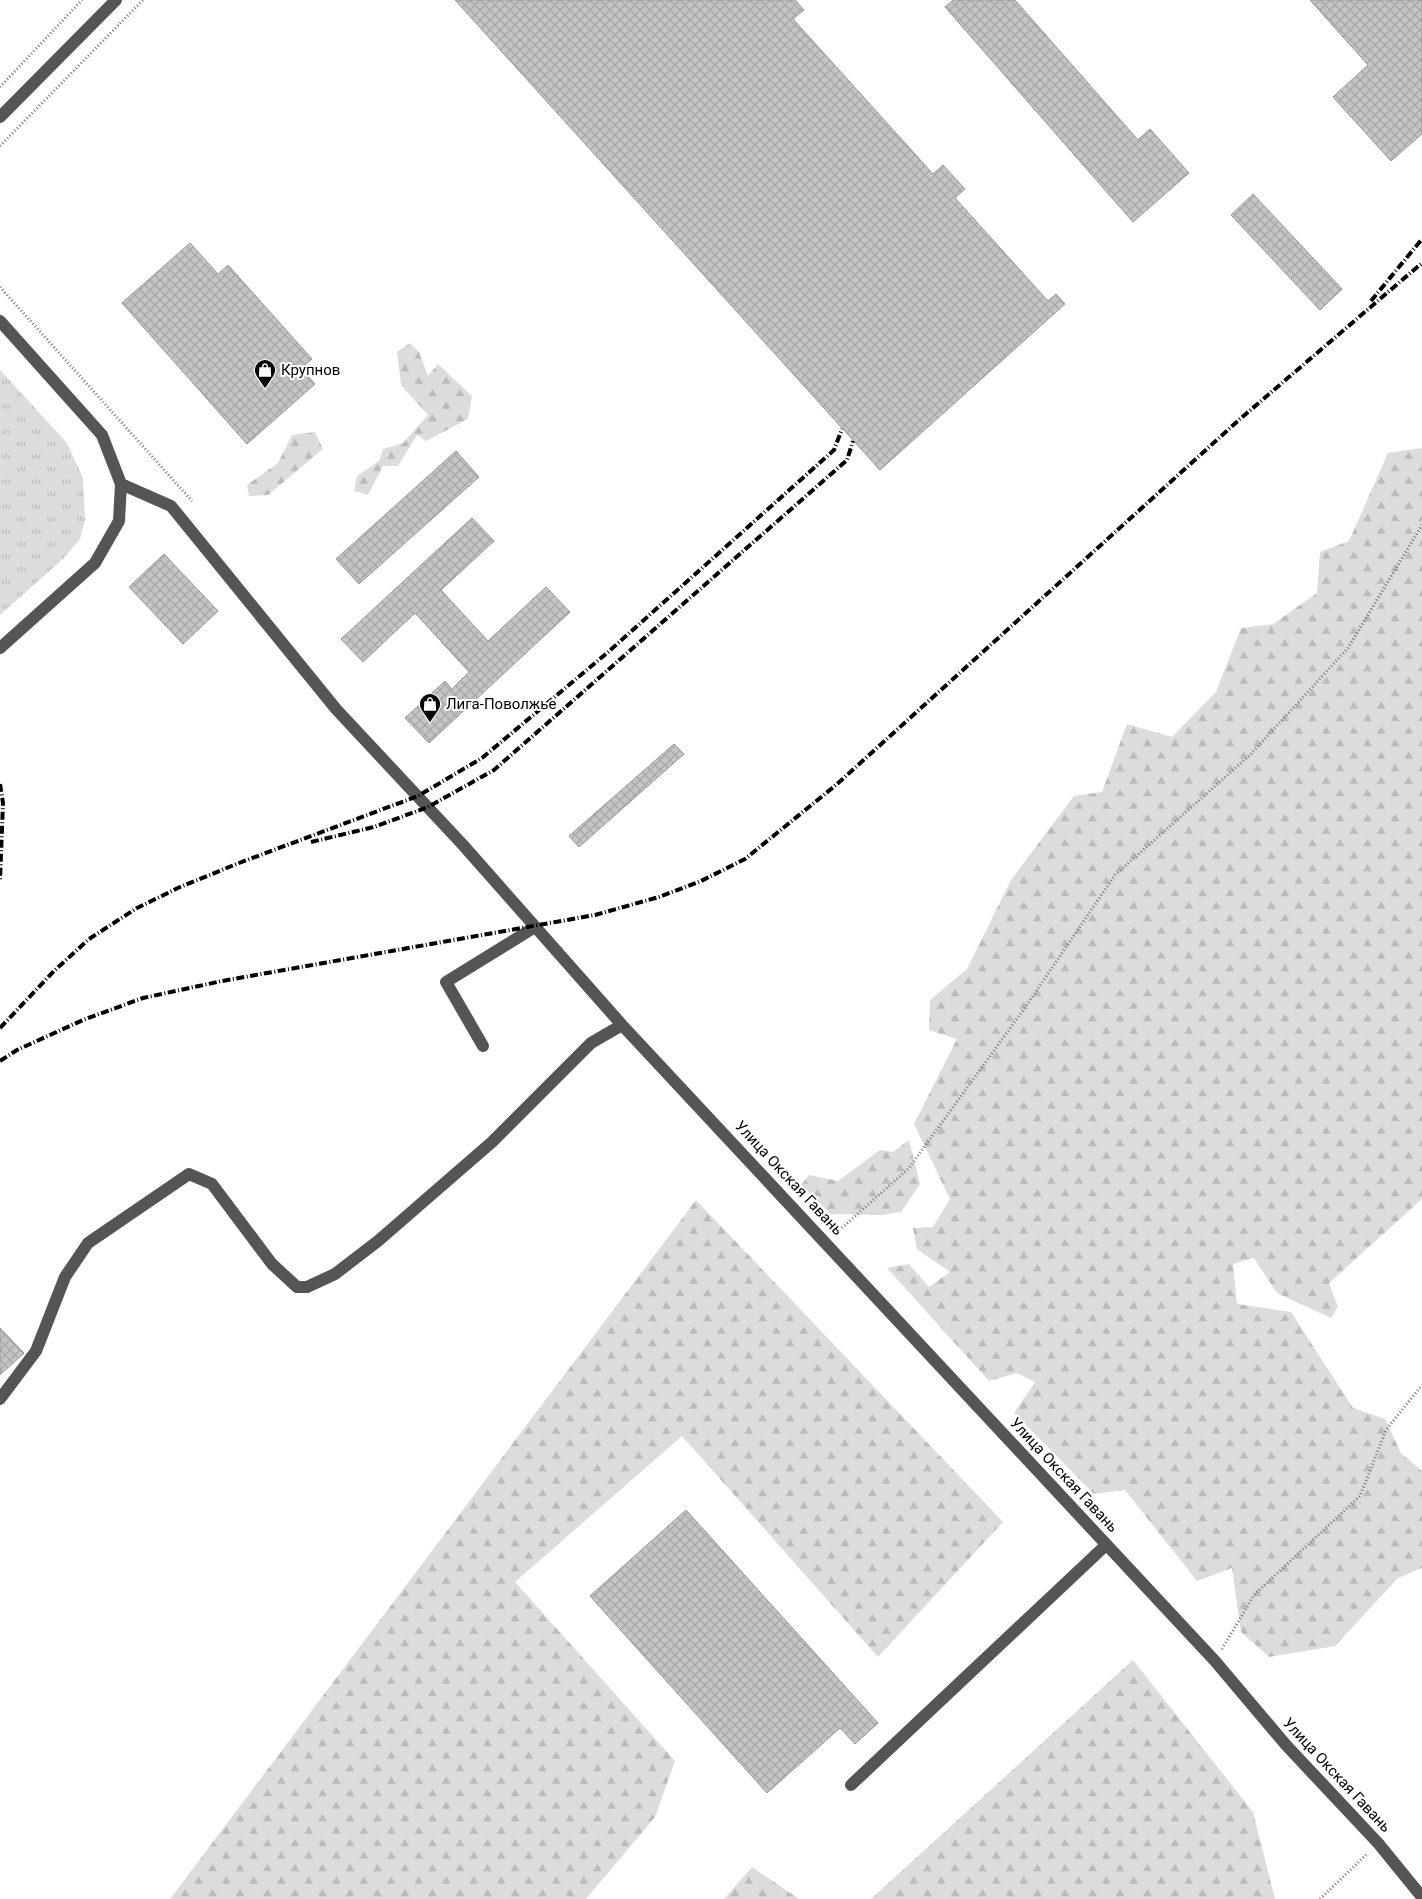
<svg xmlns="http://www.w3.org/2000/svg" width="1422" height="1899" font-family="Roboto,sans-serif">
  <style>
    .grass { fill: url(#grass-tufts) }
    .forest { fill: url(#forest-firs) }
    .building { fill: url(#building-cross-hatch); stroke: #999 }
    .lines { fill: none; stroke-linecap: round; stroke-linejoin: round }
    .path { stroke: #777; stroke-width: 3; stroke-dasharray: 1 2.5; stroke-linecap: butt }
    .minor { stroke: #555; stroke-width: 12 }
    .rail { stroke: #000; stroke-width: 4; stroke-dasharray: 8 2.5 1 2.5; stroke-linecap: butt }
    .labels { text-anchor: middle; stroke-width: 4; stroke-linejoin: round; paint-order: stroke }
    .poi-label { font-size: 15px; fill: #000; stroke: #fff; text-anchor: start }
    .street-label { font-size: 15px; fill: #000; stroke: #fff }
  </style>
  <defs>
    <pattern id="grass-tufts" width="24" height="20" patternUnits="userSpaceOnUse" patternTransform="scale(1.25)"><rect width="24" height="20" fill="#dcdcdc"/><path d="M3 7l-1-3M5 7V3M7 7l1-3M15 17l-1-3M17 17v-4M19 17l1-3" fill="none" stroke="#bbb"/></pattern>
    <pattern id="forest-firs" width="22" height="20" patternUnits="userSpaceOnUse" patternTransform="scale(1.25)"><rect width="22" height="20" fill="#dcdcdc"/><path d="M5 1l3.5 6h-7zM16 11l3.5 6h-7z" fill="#bbb"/></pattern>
    <pattern id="building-cross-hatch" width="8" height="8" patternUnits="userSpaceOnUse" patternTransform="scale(1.25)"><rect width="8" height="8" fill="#c4c4c4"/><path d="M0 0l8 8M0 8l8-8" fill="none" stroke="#a7a7a7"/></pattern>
  </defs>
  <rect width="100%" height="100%" fill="#fff"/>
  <path class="grass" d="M0 370 67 443 83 478 85 520 80 539 63 559 0 615Z"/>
  <path class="forest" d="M410 343 419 352 428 376 438 364 472 396 468 419 426 441 417 435 398 466H383L368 495 354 491 357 476 379 461 383 449 403 443 428 415 401 385 397 352Z
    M315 432 323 449 268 495 249 496 247 485 278 463 292 435Z
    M1422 448V1199L1329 1283 1338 1307 1331 1318 1277 1293 1254 1258 1233 1264 1237 1304 1291 1312 1353 1408 1385 1419 1401 1453 1422 1471V1568L1398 1578 1335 1646 1269 1657 1241 1632 1232 1568 1197 1581 1125 1490 1094 1494 1014 1413 1035 1382 1017 1373 989 1381 887 1268 909 1264 929 1287 950 1272 917 1249 913 1228 933 1227 950 1199 914 1124 957 1039 929 1030 930 1000 967 969 1011 880 1074 796 1102 792 1127 724 1172 737 1216 692 1241 628 1273 624 1317 593 1320 552 1349 541 1388 453Z
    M909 1140 920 1184 901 1212 881 1215 831 1214 801 1185 809 1175 838 1181 880 1150 893 1152Z
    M696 1200 1003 1522 878 1657 682 1436 515 1582 675 1761 655 1817 586 1899H170Z
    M1133 1660 1253 1812 1275 1899H871Z
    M752 1867 799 1899H724Z"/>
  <path class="building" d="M455 0H795L804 10 793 19 933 174 943 165 965 189 955 198 1048 301 1056 294 1065 304 880 470Z
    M953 0H1015L1138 140 1150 129 1189 173 1133 222 945 7Z
    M1310 0H1422V134L1391 161 1333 97 1368 65Z
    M1253 194 1342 289 1320 310 1231 215Z
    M190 243 218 274 228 265 312 359 301 368 315 384 247 444 122 303Z
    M456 451 479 477 359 584 336 559Z
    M472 518 494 541 441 590 488 641 546 587 570 612 429 743 405 718 445 681 452 689 469 672 415 613 363 662 341 639Z
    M164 554 218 611 183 644 129 587Z
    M674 744 684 754 579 847 569 836Z
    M0 1328 24 1353 0 1375Z
    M686 1510 878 1723 855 1744 840 1728 767 1793 590 1596Z"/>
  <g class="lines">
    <path class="path" d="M0 87 82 0
      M0 146 143 0
      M0 287 192 501
      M834 1235 909 1168 1024 1009 1115 875 1250 755 1348 648 1422 525
      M1222 1649 1254 1595 1360 1496 1386 1430 1422 1385
      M1320 1899 1368 1853"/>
    <path class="minor" d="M0 117 116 0
      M0 321 102 435 121 484 119 521 95 563 0 648
      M121 484 171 506 336 709 463 845 622 1025 1215 1661 1286 1745 1378 1843 1422 1897
      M483 1046 446 982 535 927
      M0 1399 36 1351 65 1277 88 1243 189 1174 212 1184 272 1264 297 1287H307L335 1274 378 1241 492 1142 591 1043 622 1025
      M851 1785 1106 1545"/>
    <path class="rail" d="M1371 301 1422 239
      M0 784 3 803 0 880
      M311 842 374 827 428 807 494 770 847 460 853 441
      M0 1028 54 971 89 939 137 908 180 887 239 863 418 796 482 758 607 653 834 450 842 429
      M0 1061 17 1050 83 1020 143 998 222 981 595 915 659 897 701 881 745 859 836 785 1240 419 1422 263"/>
  </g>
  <defs>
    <g id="shop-pin" transform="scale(1.125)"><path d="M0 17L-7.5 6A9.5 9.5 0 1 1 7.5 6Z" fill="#000" stroke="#fff"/><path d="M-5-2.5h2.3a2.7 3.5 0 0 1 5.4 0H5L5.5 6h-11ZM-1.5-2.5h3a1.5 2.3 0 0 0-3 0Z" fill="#fff"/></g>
  </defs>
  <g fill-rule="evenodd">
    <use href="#shop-pin" x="265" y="370"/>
    <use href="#shop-pin" x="430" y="704"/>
  </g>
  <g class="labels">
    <g class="poi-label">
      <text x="281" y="375">Крупнов</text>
      <text x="446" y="709">Лига-Поволжье</text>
    </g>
    <g class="street-label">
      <text transform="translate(789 1178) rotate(47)" y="5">Улица Окская Гавань</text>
      <text transform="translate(1064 1475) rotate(47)" y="5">Улица Окская Гавань</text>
      <text transform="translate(1337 1775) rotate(47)" y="5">Улица Окская Гавань</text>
    </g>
  </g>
</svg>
